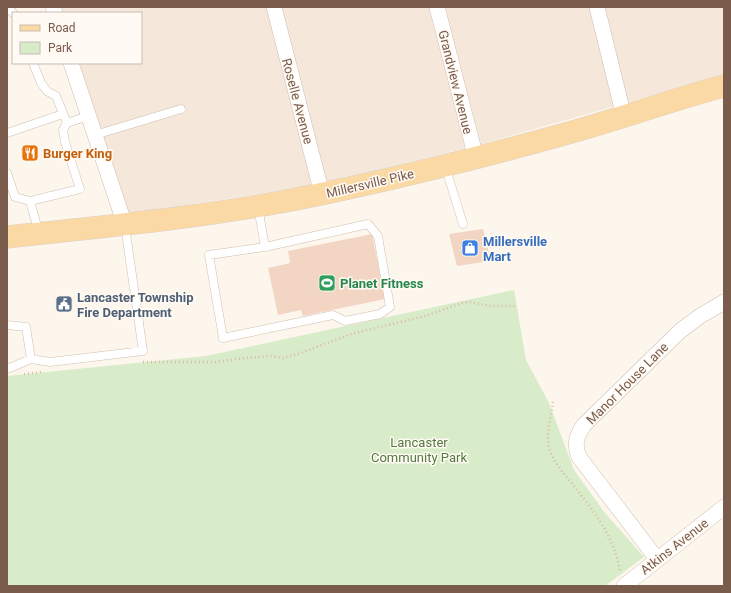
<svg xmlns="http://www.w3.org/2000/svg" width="731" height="593" font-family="Roboto,sans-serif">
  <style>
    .residential { fill: #f5e8da }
    .green { fill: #d8ecc9 }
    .building { fill: #f3d5c3 }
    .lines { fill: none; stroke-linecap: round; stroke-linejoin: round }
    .service-casing { stroke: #d1beb0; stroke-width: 9 }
    .minor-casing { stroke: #d1beb0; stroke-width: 16 }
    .primary-casing { stroke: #dad1cd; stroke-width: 23 }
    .path { stroke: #d9b8a5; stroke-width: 2.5; stroke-dasharray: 1 3; stroke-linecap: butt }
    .service { stroke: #fff; stroke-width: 8 }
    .minor { stroke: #fff; stroke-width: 15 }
    .primary { stroke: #fbd9a5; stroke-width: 22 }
    .labels { text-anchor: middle; stroke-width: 3; stroke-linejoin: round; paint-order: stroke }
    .street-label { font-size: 13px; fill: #7a5c4d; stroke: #fffaf3 }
    .food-label { font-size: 13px; font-weight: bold; fill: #c56008; stroke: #fffaf3; text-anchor: start }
    .shop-label { font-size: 13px; font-weight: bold; fill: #366cbe; stroke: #fffaf3; text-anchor: start }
    .leisure-label { font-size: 13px; font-weight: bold; fill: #27864d; stroke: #fffaf3; text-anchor: start }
    .service-label { font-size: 13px; font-weight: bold; fill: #4e5e75; stroke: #fffaf3; text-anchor: start }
    .park-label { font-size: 13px; fill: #537a41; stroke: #fffaf3 }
  </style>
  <rect width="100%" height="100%" fill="#fdf6ec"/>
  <path class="residential" d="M56 7H724V75L482 144 327 183 126 215 75 63H141V13H58Z"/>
  <path class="green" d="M514 290 526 360 549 403 574 470 605 513 644 557 605 586H7V376L206 356Z"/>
  <path class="building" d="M483 229 491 261 457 266 449 234Z
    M372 234 385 299 303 316 301 310 278 315 268 268 290 263 288 251Z"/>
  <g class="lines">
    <g class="service-casing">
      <path id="service" d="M7 7 13 13
        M33 63 41 83 47 91 56 96 67 123
        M7 133 63 114
        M95 135 181 109
        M445 166 463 224
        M7 173 15 197 30 201 80 189 65 142 63 130 67 123 88 116
        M30 201 39 233
        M258 207 265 247 368 224 378 236 390 307 380 314 345 321 333 315 223 338 209 255 265 247
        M7 325 26 327 31 359
        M7 369 31 359 50 362 143 351 125 226"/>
    </g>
    <g class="minor-casing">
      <path id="minor" d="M53 7 55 13
        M274 7 322 194
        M437 7 476 158
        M597 7 624 117
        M71 63 125 225
        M657 559 579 457C574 445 576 436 584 425L680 331 700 316 724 302
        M624 586 724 507"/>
    </g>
    <g class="primary-casing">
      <path id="primary" d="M7 237C112 226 218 216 321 194 408 176 494 154 579 130 628 116 675 99 724 86"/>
    </g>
    <path class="path" d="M143 362H215L245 358 272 356 283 358 301 353 351 334 425 316 462 303 469 302 491 306H517
      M24 374 41 372
      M553 402C551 416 546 433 549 447 552 460 562 471 570 481 591 508 616 537 620 573"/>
    <use href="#service" class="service"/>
    <use href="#minor" class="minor"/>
    <use href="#primary" class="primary"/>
  </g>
  <defs>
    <g id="restaurant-square" transform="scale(0.9)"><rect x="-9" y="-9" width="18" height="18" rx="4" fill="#e8710a" stroke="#fffaf3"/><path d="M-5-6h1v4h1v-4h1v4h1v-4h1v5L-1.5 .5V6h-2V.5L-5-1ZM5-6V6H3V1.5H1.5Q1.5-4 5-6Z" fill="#fff"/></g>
    <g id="shop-square" transform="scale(0.9)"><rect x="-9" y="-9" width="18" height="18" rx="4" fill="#3f7fe0" stroke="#fffaf3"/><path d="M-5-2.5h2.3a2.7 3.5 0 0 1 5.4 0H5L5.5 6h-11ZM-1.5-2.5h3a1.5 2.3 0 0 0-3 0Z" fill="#fff"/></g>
    <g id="stadium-square" transform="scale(0.9)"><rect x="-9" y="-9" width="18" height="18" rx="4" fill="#2e9e5b" stroke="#fffaf3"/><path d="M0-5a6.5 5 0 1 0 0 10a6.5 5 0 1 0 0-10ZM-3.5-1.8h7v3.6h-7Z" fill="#fff"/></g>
    <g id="civic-square" transform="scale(0.9)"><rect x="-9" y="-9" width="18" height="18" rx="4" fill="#5c6f8a" stroke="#fffaf3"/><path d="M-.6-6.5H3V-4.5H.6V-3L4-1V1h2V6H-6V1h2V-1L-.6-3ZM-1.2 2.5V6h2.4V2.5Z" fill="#fff"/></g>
  </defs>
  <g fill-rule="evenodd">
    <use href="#restaurant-square" x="30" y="153"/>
    <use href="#shop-square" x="470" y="248"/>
    <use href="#stadium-square" x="327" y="283"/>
    <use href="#civic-square" x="64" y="304"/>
  </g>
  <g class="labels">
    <g class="street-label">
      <text transform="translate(456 82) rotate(76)" y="5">Grandview Avenue</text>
      <text transform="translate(298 101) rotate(75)" y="5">Roselle Avenue</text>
      <text transform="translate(370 183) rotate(-13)" y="5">Millersville Pike</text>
      <text transform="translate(627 383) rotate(-45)" y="5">Manor House Lane</text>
      <text transform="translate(674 546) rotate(-38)" y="5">Atkins Avenue</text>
    </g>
    <g class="food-label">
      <text x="43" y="158">Burger King</text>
    </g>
    <g class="shop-label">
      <text x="483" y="246">Millersville<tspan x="483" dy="15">Mart</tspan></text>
    </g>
    <g class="leisure-label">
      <text x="340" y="288">Planet Fitness</text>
    </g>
    <g class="service-label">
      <text x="77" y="302">Lancaster Township<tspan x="77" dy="15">Fire Department</tspan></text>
    </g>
    <g class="park-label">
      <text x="419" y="447">Lancaster<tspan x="419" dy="15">Community Park</tspan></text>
    </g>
  </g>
  <rect width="731" height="593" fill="none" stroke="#7a5c4d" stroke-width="16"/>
  <rect x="12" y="12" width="130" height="52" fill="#fffaf3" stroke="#cabbb1"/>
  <rect x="20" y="25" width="20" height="6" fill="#fbd9a5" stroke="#cabbb1"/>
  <text x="48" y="32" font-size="12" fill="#7a5c4d">Road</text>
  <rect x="20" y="42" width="20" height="12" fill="#d8ecc9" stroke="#cabbb1"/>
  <text x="48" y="52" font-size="12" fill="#7a5c4d">Park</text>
</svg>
